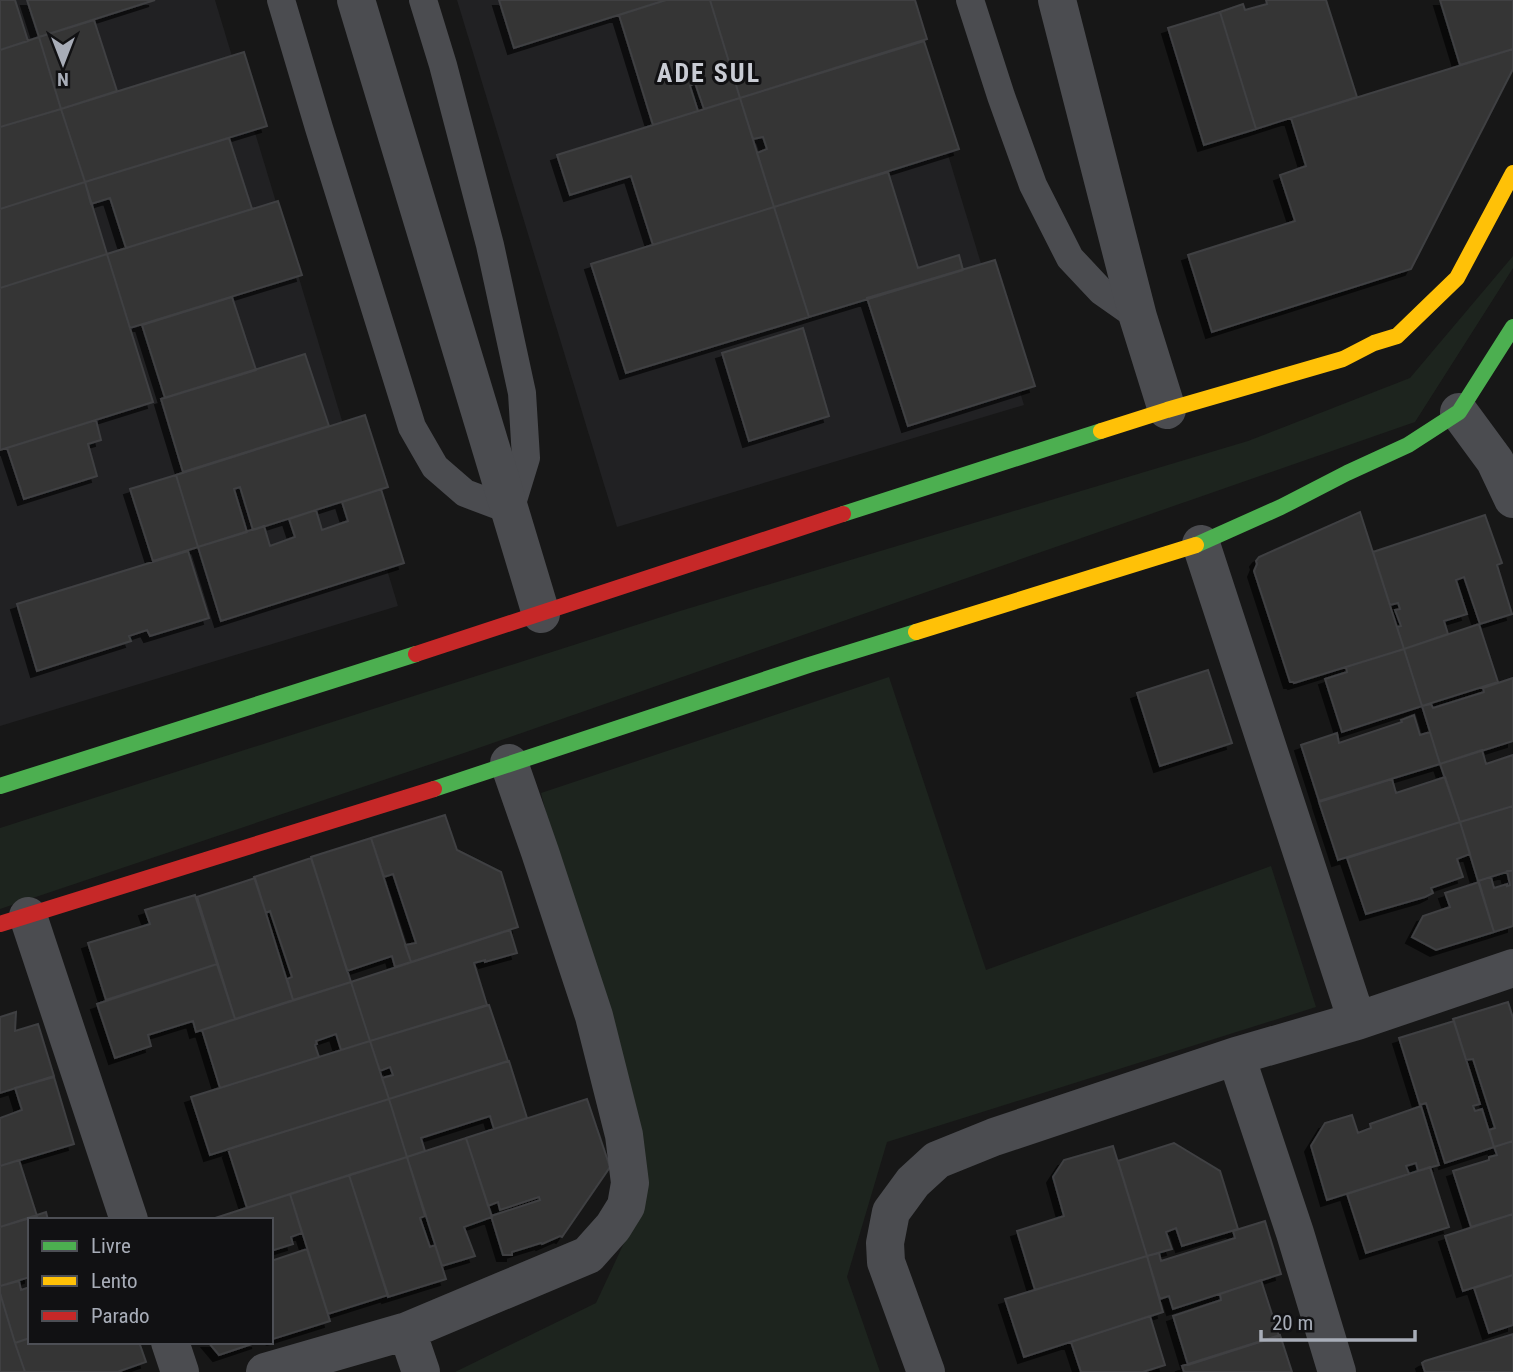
<svg xmlns="http://www.w3.org/2000/svg" width="1513" height="1372" font-family="'Roboto Condensed',sans-serif">
  <style>
    .built { fill: #212123 }
    .green { fill: #1d241e }
    .building { fill: #353536; stroke: #3f4043; stroke-width: 2; filter: url(#shadow) }
    .lines { fill: none; stroke-linecap: round; stroke-linejoin: round }
    .lane { stroke: #4b4c50; stroke-width: 28 }
    .street { stroke: #4b4c50; stroke-width: 38 }
    .fast { stroke: #4caf50; stroke-width: 16 }
    .slow { stroke: #ffc107; stroke-width: 16 }
    .jam { stroke: #c62828; stroke-width: 16 }
    .labels { text-anchor: middle; stroke-width: 6; stroke-linejoin: round; paint-order: stroke }
    .district-label { font-size: 26px; font-weight: bold; letter-spacing: 2px; fill: #c9ccd4; stroke: #111113 }
  </style>
  <defs>
    <filter id="shadow"><feDropShadow dx="-6" dy="6" stdDeviation="0" flood-color="#0009"/></filter>
  </defs>
  <rect width="100%" height="100%" fill="#171717"/>
  <path class="built" d="M0 0H215L398 606 0 726Z
    M457 0H901L1024 405 617 527Z"/>
  <path class="green" d="M1513 256V268L1415 422 464 753 0 909V828L680 611 1248 441 1410 378Z
    M889 677 986 970 1271 866 1316 1007 887 1142 847 1277 880 1372H455L596 1303 644 1200 541 793Z"/>
  <path class="building" d="M0 0H15L28 41 0 50Z
    M27 0H155L39 37Z
    M499 0H666L514 48Z
    M666 0H710L740 98 704 109 695 83 690 86 698 111 653 125 619 15Z
    M710 0H915L927 39 740 98Z
    M1266 0H1326L1357 97 1256 129 1220 12 1243 4 1245 10 1267 4Z
    M1440 0H1513V49L1460 65Z
    M1220 12 1256 129 1204 145 1168 28Z
    M94 20 117 91 61 109 39 37Z
    M39 37 61 109 0 127V50Z
    M924 41 959 149 774 207 757 153 767 149 763 137 753 139 740 98Z
    M1513 49V69L1411 269 1212 332 1188 255 1295 221 1280 175 1306 166 1291 118Z
    M244 52 267 126 85 182 61 109Z
    M740 98 774 207 653 245 631 176 570 195 557 155Z
    M61 109 85 182 0 209V127Z
    M229 138 252 209 126 248 110 198 91 204 85 182Z
    M888 172 918 268 959 255 963 270 809 317 774 207Z
    M85 182 107 254 0 288V209Z
    M278 201 302 275 130 328 107 254Z
    M774 207 809 317 626 373 591 264Z
    M107 254 153 402 0 450V288Z
    M995 260 1035 386 908 426 867 298Z
    M232 297 256 370 165 398 142 325Z
    M803 328 829 416 749 441 722 353Z
    M305 354 329 426 183 472 161 399Z
    M365 415 388 487 253 530 240 487 234 489 247 532 198 547 176 475Z
    M96 420 101 440 88 444 97 476 24 499 7 448Z
    M176 475 198 547 153 561 130 489Z
    M381 489 404 563 221 621 198 547 264 526 270 546 295 537 289 519 316 510 322 530 348 521 342 502Z
    M1360 512 1404 649 1294 683 1293 682H1290L1254 571 1257 564 1256 561 1259 557Z
    M1485 515 1502 563 1497 565 1512 614 1480 624 1464 577 1456 580 1467 614 1444 621 1448 634 1404 649 1397 627 1401 626 1395 610 1400 609 1398 603 1390 605 1373 552Z
    M188 551 209 618 150 636 147 630 129 636 131 641 37 671 17 604Z
    M1479 624 1498 682 1422 706 1404 649Z
    M1404 649 1422 706 1342 732 1325 679 1347 672 1346 667Z
    M1208 670 1232 743 1160 766 1137 693Z
    M1513 678V741L1440 764 1422 706 1431 704 1433 708 1484 692 1483 688Z
    M1414 715 1420 735 1430 732 1440 764 1319 801 1301 745 1337 733 1339 743 1402 722 1401 720Z
    M1482 750 1486 764 1513 755V806L1460 822 1440 764Z
    M1445 777 1460 822 1338 860 1319 802 1392 779 1396 793Z
    M1513 806V870L1478 881 1460 822Z
    M445 815 457 850 501 872 518 927 411 962 405 945 416 943 393 874 384 877 371 838Z
    M1460 822 1470 854 1457 859 1463 877 1431 888 1433 893 1425 897 1366 914 1347 858Z
    M371 838 411 962 395 967 392 956 347 971 311 857Z
    M311 858 351 982 293 1000 287 979 292 977 270 911 266 913 254 877Z
    M1513 870V926L1494 932 1478 881 1491 877 1494 888 1507 884V886L1510 885 1507 871Z
    M255 878 293 1000 235 1019 197 897Z
    M1479 882 1494 932 1436 950 1412 937 1423 916 1450 907 1445 893Z
    M195 895 217 964 106 1000 88 943 150 924 145 910Z
    M510 930 517 953 485 962V960L474 963 487 1005 370 1041 351 982Z
    M217 964 235 1019 196 1032 193 1021 148 1035 151 1046 115 1058 97 1004Z
    M351 982 370 1041 341 1050 336 1034 316 1041 317 1044 315 1045 319 1057 220 1088 202 1030Z
    M1508 1002 1513 1018V1141L1494 1147 1489 1130 1495 1128 1473 1059 1466 1060 1453 1019Z
    M489 1005 508 1061 389 1099 382 1078 393 1075 390 1067 380 1071 370 1041Z
    M16 1012 15 1031 38 1024 54 1076 0 1093V1017Z
    M1454 1021 1480 1104 1473 1106 1475 1111 1482 1109 1494 1147 1445 1163 1426 1103 1420 1105 1399 1038Z
    M370 1041 389 1099 210 1155 191 1097Z
    M509 1061 527 1118 494 1129 490 1116 421 1138 425 1151 407 1157 389 1099Z
    M54 1077 74 1144 0 1166V1118L22 1110 15 1088Z
    M389 1099 407 1157 247 1208 228 1149Z
    M587 1099 610 1167 562 1237 560 1236 542 1244 541 1243 512 1252V1255H503L491 1216 540 1200 539 1197 500 1210 498 1202 488 1206 466 1138Z
    M1421 1106 1439 1165 1418 1171 1416 1163 1406 1166 1409 1174 1327 1200 1311 1146 1325 1123 1352 1115 1358 1133 1371 1128 1370 1124Z
    M466 1138 492 1217 464 1227 475 1256 442 1266 407 1157Z
    M1513 1141V1214L1471 1227 1453 1171 1489 1160V1157L1497 1155 1494 1147Z
    M1174 1143 1220 1171 1238 1229 1182 1246 1176 1228 1166 1232 1172 1249 1147 1256 1118 1161Z
    M1113 1146 1147 1256 1035 1290 1017 1231 1064 1216 1053 1177 1064 1160Z
    M407 1157 425 1216 420 1218 430 1247 435 1245 446 1279 388 1297 349 1175Z
    M19 1160 37 1216 0 1227V1166Z
    M1430 1167 1449 1227 1366 1253 1347 1194Z
    M349 1175 388 1295 328 1314 290 1194Z
    M290 1194 302 1233 291 1237 293 1244 271 1251V1220H209Z
    M46 1212 48 1220H30V1277L0 1286V1227Z
    M1513 1214V1275L1463 1291 1445 1236Z
    M1265 1221 1281 1274 1173 1309 1169 1296 1160 1299 1147 1256 1159 1253 1161 1261 1235 1238 1233 1231Z
    M307 1249 330 1321 273 1339 271 1338V1261Z
    M1147 1256 1163 1312 1024 1357 1005 1299Z
    M1513 1275V1325L1489 1333 1474 1288Z
    M1261 1280 1279 1336 1188 1365 1173 1316 1221 1300 1220 1294Z
    M19 1281 21 1290 30 1287V1338L15 1343 0 1293V1286Z
    M0 1293 15 1343 25 1372H0Z
    M1150 1316 1165 1365 1143 1372H1081L1071 1342Z
    M1513 1334V1372H1425L1422 1363 1425 1361Z
    M1280 1335 1292 1372H1184L1182 1366Z
    M30 1338V1342H139L146 1362 120 1371 121 1372H25L15 1343Z
    M208 1342H258L219 1355Z"/>
  <g class="lines">
    <path class="lane" d="M281 0 319 128 412 427 435 467 465 493 510 510 526 458 522 393 490 245 443 65 423 0
      M970 0 1001 96 1033 185 1070 258 1101 291 1138 317"/>
    <path class="street" d="M356 0 541 614
      M1057 0 1138 317 1167 410
      M1459 412 1495 461 1513 499
      M28 916 129 1220
      M1357 1021 1513 968
      M1236 1056 1295 1233 1337 1372
      M170 1342 180 1372
      M265 1372 407 1331
      M421 1372 407 1331 588 1255 613 1227 626 1206 630 1183 624 1135 594 1016 540 852 509 763
      M926 1372 886 1262 885 1243 891 1212 913 1182 937 1160 994 1137 1236 1056 1357 1021 1201 544"/>
    <path class="fast" d="M843 514 1101 431
      M1196 545 1281 507 1347 473 1408 445 1459 412 1513 327
      M0 786 416 654
      M434 789 809 665 916 632"/>
    <path class="slow" d="M1101 431 1167 410 1343 359 1374 343 1397 336 1457 278 1513 173
      M916 632 1196 545"/>
    <path class="jam" d="M416 654 843 514
      M0 924 434 789"/>
  </g>
  <g class="labels">
    <g class="district-label">
      <text x="709" y="82">ADE SUL</text>
    </g>
  </g>
  <rect x="28" y="1218" width="245" height="126" fill="#111113" stroke="#4d4f55" stroke-width="2"/>
  <rect x="42" y="1241" width="35" height="10" fill="#4caf50" stroke="#4d4f55" stroke-width="2"/>
  <text x="91" y="1253" font-size="21" fill="#a8adb8">Livre</text>
  <rect x="42" y="1276" width="35" height="10" fill="#ffc107" stroke="#4d4f55" stroke-width="2"/>
  <text x="91" y="1288" font-size="21" fill="#a8adb8">Lento</text>
  <rect x="42" y="1311" width="35" height="10" fill="#c62828" stroke="#4d4f55" stroke-width="2"/>
  <text x="91" y="1323" font-size="21" fill="#a8adb8">Parado</text>
  <g transform="translate(63 63) rotate(180)" stroke="#111113" stroke-width="5" paint-order="stroke">
  <path d="M0-5L12 26L0 18L-12 26Z" fill="#a8adb8"/>
  <text y="-10" font-size="19" font-weight="bold" text-anchor="middle" fill="#a8adb8">N</text>
  </g>
  <path d="M1261 1330v10h154v-10" fill="none" stroke="#a8adb8" stroke-width="3.5"/>
  <text x="1272" y="1330" font-size="21" fill="#a8adb8" stroke="#111113" stroke-width="5" paint-order="stroke">20 m</text>
</svg>
